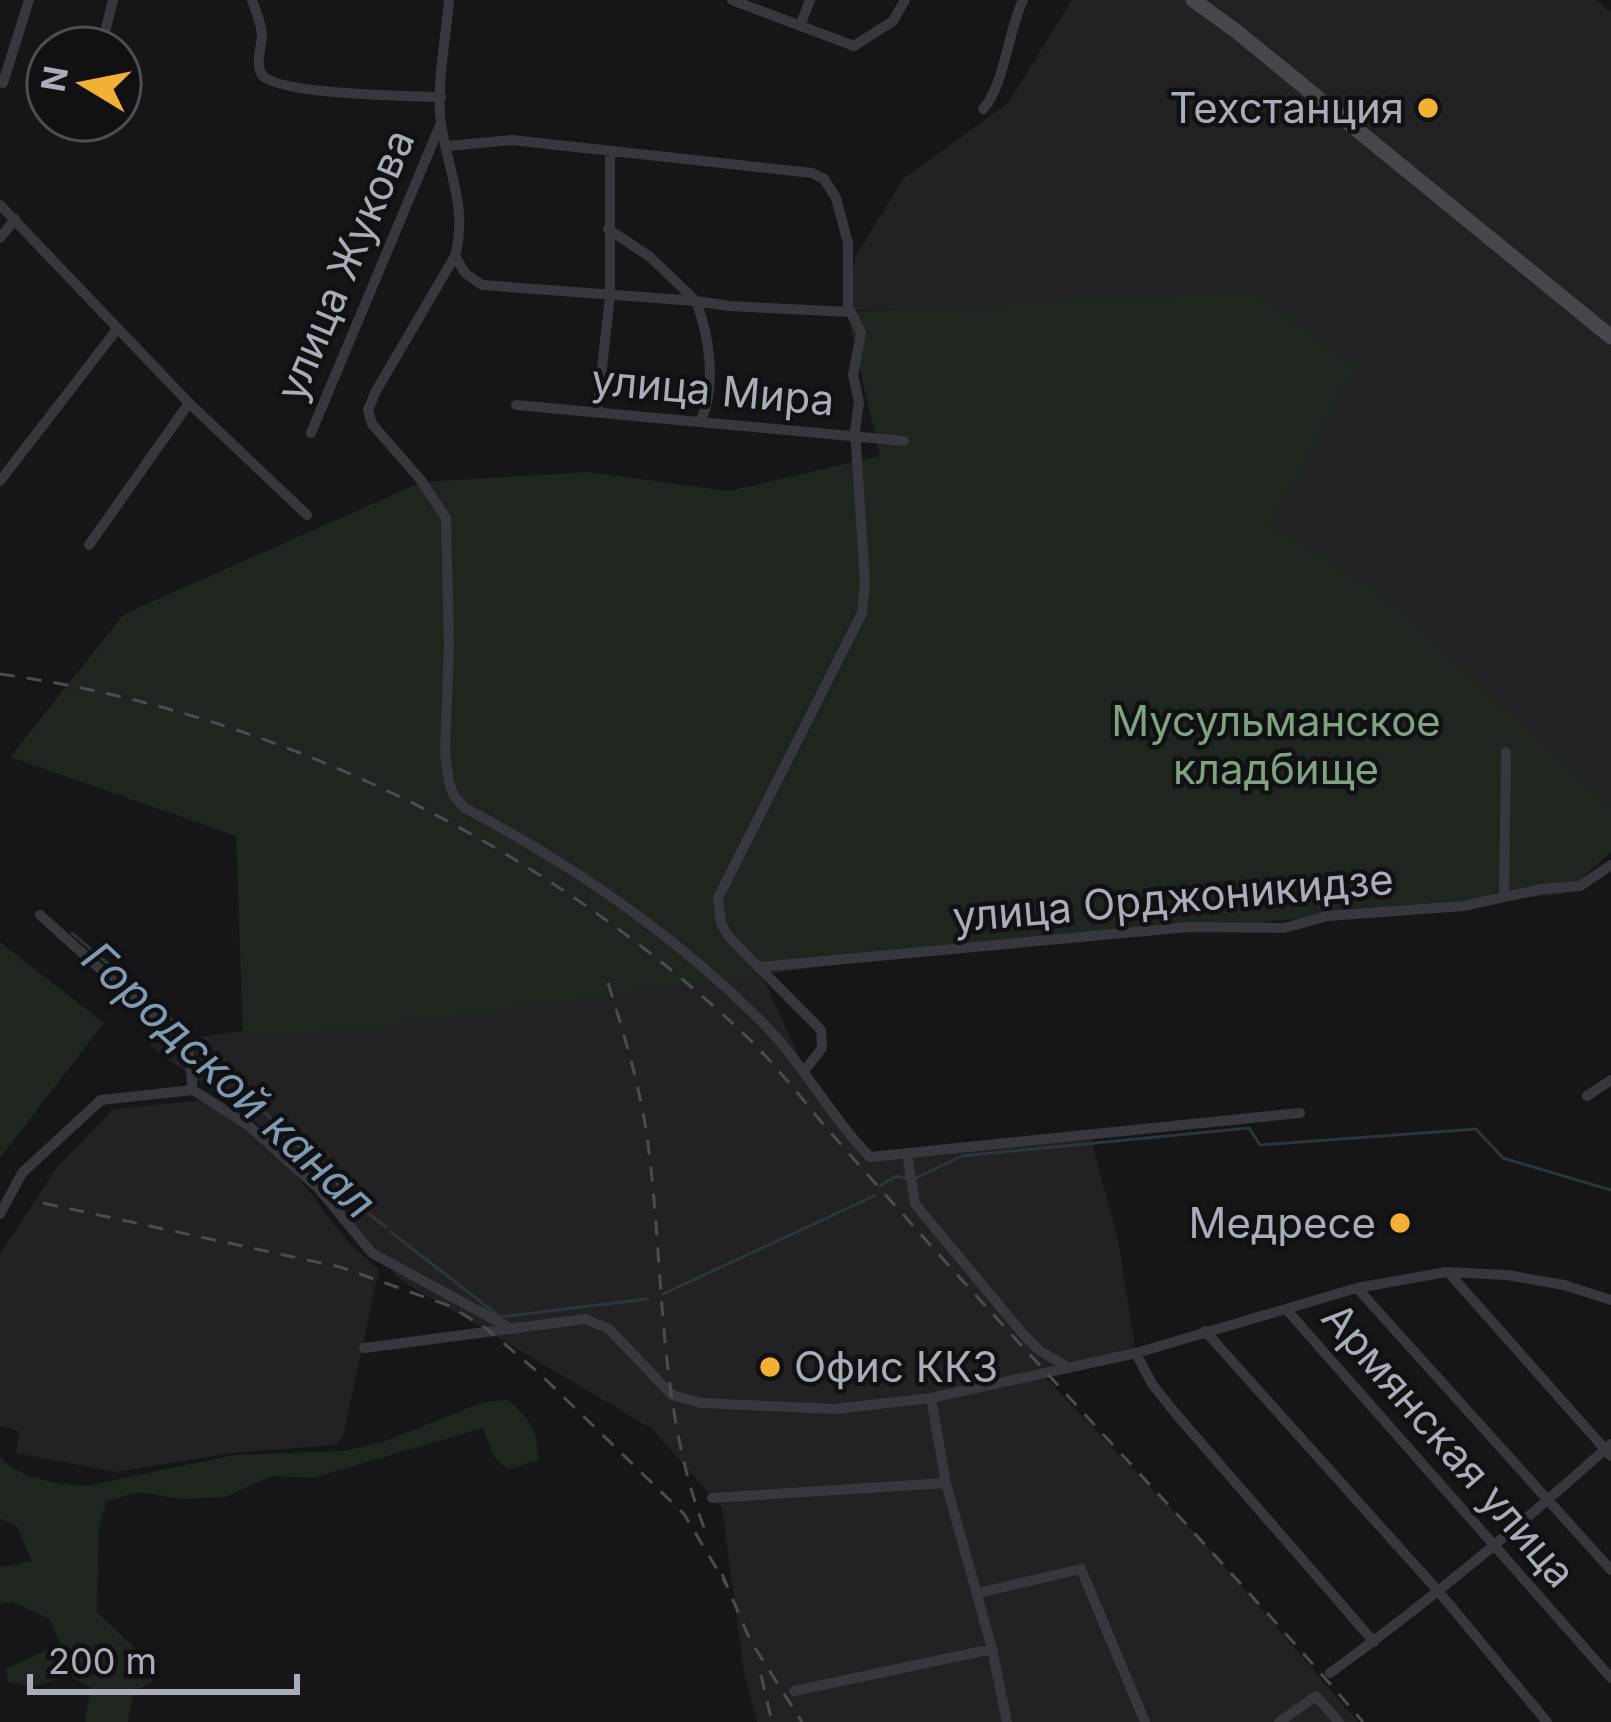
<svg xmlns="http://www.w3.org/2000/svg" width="1611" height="1722" font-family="Inter,sans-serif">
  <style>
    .built { fill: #222225 }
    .green { fill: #1e261f }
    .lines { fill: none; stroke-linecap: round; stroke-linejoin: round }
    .stream { stroke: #2c353c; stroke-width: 3 }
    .street { stroke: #37383d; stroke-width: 10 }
    .secondary { stroke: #45474d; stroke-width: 15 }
    .rail { stroke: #4a4c52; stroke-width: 3; stroke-dasharray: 15 12; stroke-linecap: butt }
    .poi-dot { fill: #f2b134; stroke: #111113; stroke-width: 4.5 }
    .labels { text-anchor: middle; stroke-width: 9; stroke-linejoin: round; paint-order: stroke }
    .poi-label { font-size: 42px; fill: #a8adb8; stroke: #111113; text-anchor: end }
    .street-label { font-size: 42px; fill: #a8adb8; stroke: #111113 }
    .park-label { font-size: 42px; fill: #7fa381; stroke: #111113 }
    .water-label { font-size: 45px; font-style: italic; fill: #7f9bb3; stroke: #111113 }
  </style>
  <rect width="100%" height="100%" fill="#161618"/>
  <path class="built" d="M1072 0H1596L1611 12V810L1261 533 1248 307 848 310 855 257 903 179 1008 103Z
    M755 960 805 1070 870 1157 1090 1136 1118 1239 1136 1353 1045 1377 1206 1545 1358 1722H757L744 1673 722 1508 652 1429 399 1279 291 1148 148 1044Z
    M206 1100 281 1155 348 1242 379 1270 343 1437 336 1445 232 1453 115 1472 16 1453 19 1431 0 1426V1254L57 1167 113 1109Z"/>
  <path class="green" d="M1254 292 1357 366 1271 524 1386 596 1611 805V852L1564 894 906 955 357 1030 243 1036 236 836 10 757 124 614 422 482 588 472 729 491 880 456 847 312Z
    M0 942 104 1023 0 1158Z
    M508 1400C528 1417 539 1431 538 1460L508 1470 494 1457 483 1428 313 1478 272 1476 225 1497 180 1499 138 1492 106 1502 99 1528 97 1612 145 1658 152 1682 133 1692 128 1722H85L91 1687 69 1676 32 1687 8 1682 6 1669 60 1643 49 1619 12 1602 0 1604V1567L32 1561 16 1525 0 1519V1457C21 1479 56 1484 86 1486L234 1455 345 1451 385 1441 484 1402Z"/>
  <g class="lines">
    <path class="stream" d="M72 933 165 1013 359 1206 386 1227
      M916 1178 962 1156 1249 1128 1260 1145 1476 1129 1503 1158 1611 1190
      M880 1186 896 1176 905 1178
      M391 1232 500 1317 648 1299
      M663 1294 874 1196"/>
    <path class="street" d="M252 0C256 12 262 24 262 37 261 47 255 66 262 75 278 95 412 96 441 97
      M449 0C446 39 436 85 441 124 448 171 468 208 455 256L376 391 368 410 372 424 420 479 446 518 449 645 445 753 449 782 454 796 465 808C571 864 676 936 762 1022 803 1063 829 1115 870 1157L1300 1113
      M732 0 854 46 893 21 905 0
      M800 26 810 0
      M101 48 113 0
      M3 83 29 0
      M983 109C1004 87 1008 31 1023 0
      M447 146 512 140 812 173 824 179 836 198 848 243V306L861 333 853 375 859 402 855 430 865 583 862 613 718 898 721 923 728 936 821 1030 822 1048 805 1070
      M0 205 189 403 307 515
      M608 229 650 257 696 301 729 306 850 312
      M0 238 15 219
      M455 256 465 273 482 285 696 301C709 335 717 385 701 420
      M516 405 904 441
      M597 413 610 296V151
      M311 433 441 123
      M0 481 118 328
      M89 545 189 403
      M1504 897 1506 752
      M40 915 188 1048 193 1090
      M759 967 1189 927 1284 928 1328 916 1463 906 1542 889 1580 886 1611 865
      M1587 1096 1611 1080
      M907 1153 915 1204 1023 1334 1039 1350 1069 1368
      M0 1214 22 1173 101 1100 193 1090 248 1125 319 1189 372 1253 506 1326
      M1449 1273 1611 1456
      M1357 1288 1611 1570
      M1286 1309 1611 1678
      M1205 1331 1439 1592 1547 1722
      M364 1348 585 1319 609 1329 672 1395 701 1403 835 1409 931 1398 1136 1353 1357 1288 1446 1272 1507 1275 1564 1285 1611 1300
      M1136 1353 1152 1384 1176 1414 1374 1642
      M931 1398 946 1483 992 1649 1007 1722
      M712 1498 946 1483
      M978 1593 1081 1569 1145 1722
      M1330 1673C1428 1602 1521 1525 1611 1444
      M794 1691 992 1649
      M1279 1722 1316 1696 1339 1722"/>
    <path class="secondary" d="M1193 0 1236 31 1611 337"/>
    <path class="rail" d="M0 674C276 712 544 844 746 1036 776 1065 802 1099 829 1131 883 1192 937 1253 992 1313 1116 1450 1243 1582 1363 1722
      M608 983C624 1034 639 1083 647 1136 665 1267 656 1403 705 1530
      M43 1203 340 1267 450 1306 487 1329 540 1374 684 1514 727 1586
      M722 1574 750 1640 802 1722
      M761 1675 772 1722"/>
  </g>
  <g class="poi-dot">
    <circle cx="1428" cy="108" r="12"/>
    <circle cx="1400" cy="1223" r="12"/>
    <circle cx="770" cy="1367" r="12"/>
  </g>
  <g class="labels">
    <g class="poi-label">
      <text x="1404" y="123">Техстанция</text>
      <text x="1376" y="1238">Медресе</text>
      <text x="794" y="1382" text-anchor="start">Офис ККЗ</text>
    </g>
    <g class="street-label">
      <text transform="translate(345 265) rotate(-67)" y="15">улица Жукова</text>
      <text transform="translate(713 390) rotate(5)" y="15">улица Мира</text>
      <text transform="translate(1173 898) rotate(-5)" y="15">улица Орджоникидзе</text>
      <text transform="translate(1449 1445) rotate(49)" y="15">Армянская улица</text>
    </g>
    <g class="park-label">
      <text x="1276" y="736">Мусульманское<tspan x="1276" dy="48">кладбище</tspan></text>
    </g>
    <g class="water-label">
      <text transform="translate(229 1080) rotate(43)" y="16">Городской канал</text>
    </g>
  </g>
  <g transform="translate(84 84) rotate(280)"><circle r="57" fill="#111113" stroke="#4d4f55" stroke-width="3"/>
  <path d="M0-9L21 45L0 30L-21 45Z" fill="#f2b134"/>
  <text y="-18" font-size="33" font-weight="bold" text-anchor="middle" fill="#a8adb8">N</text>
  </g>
  <path d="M30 1674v18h267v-18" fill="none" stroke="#a8adb8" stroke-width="6"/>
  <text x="48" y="1674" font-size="36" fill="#a8adb8" stroke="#111113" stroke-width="9" paint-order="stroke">200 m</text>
</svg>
